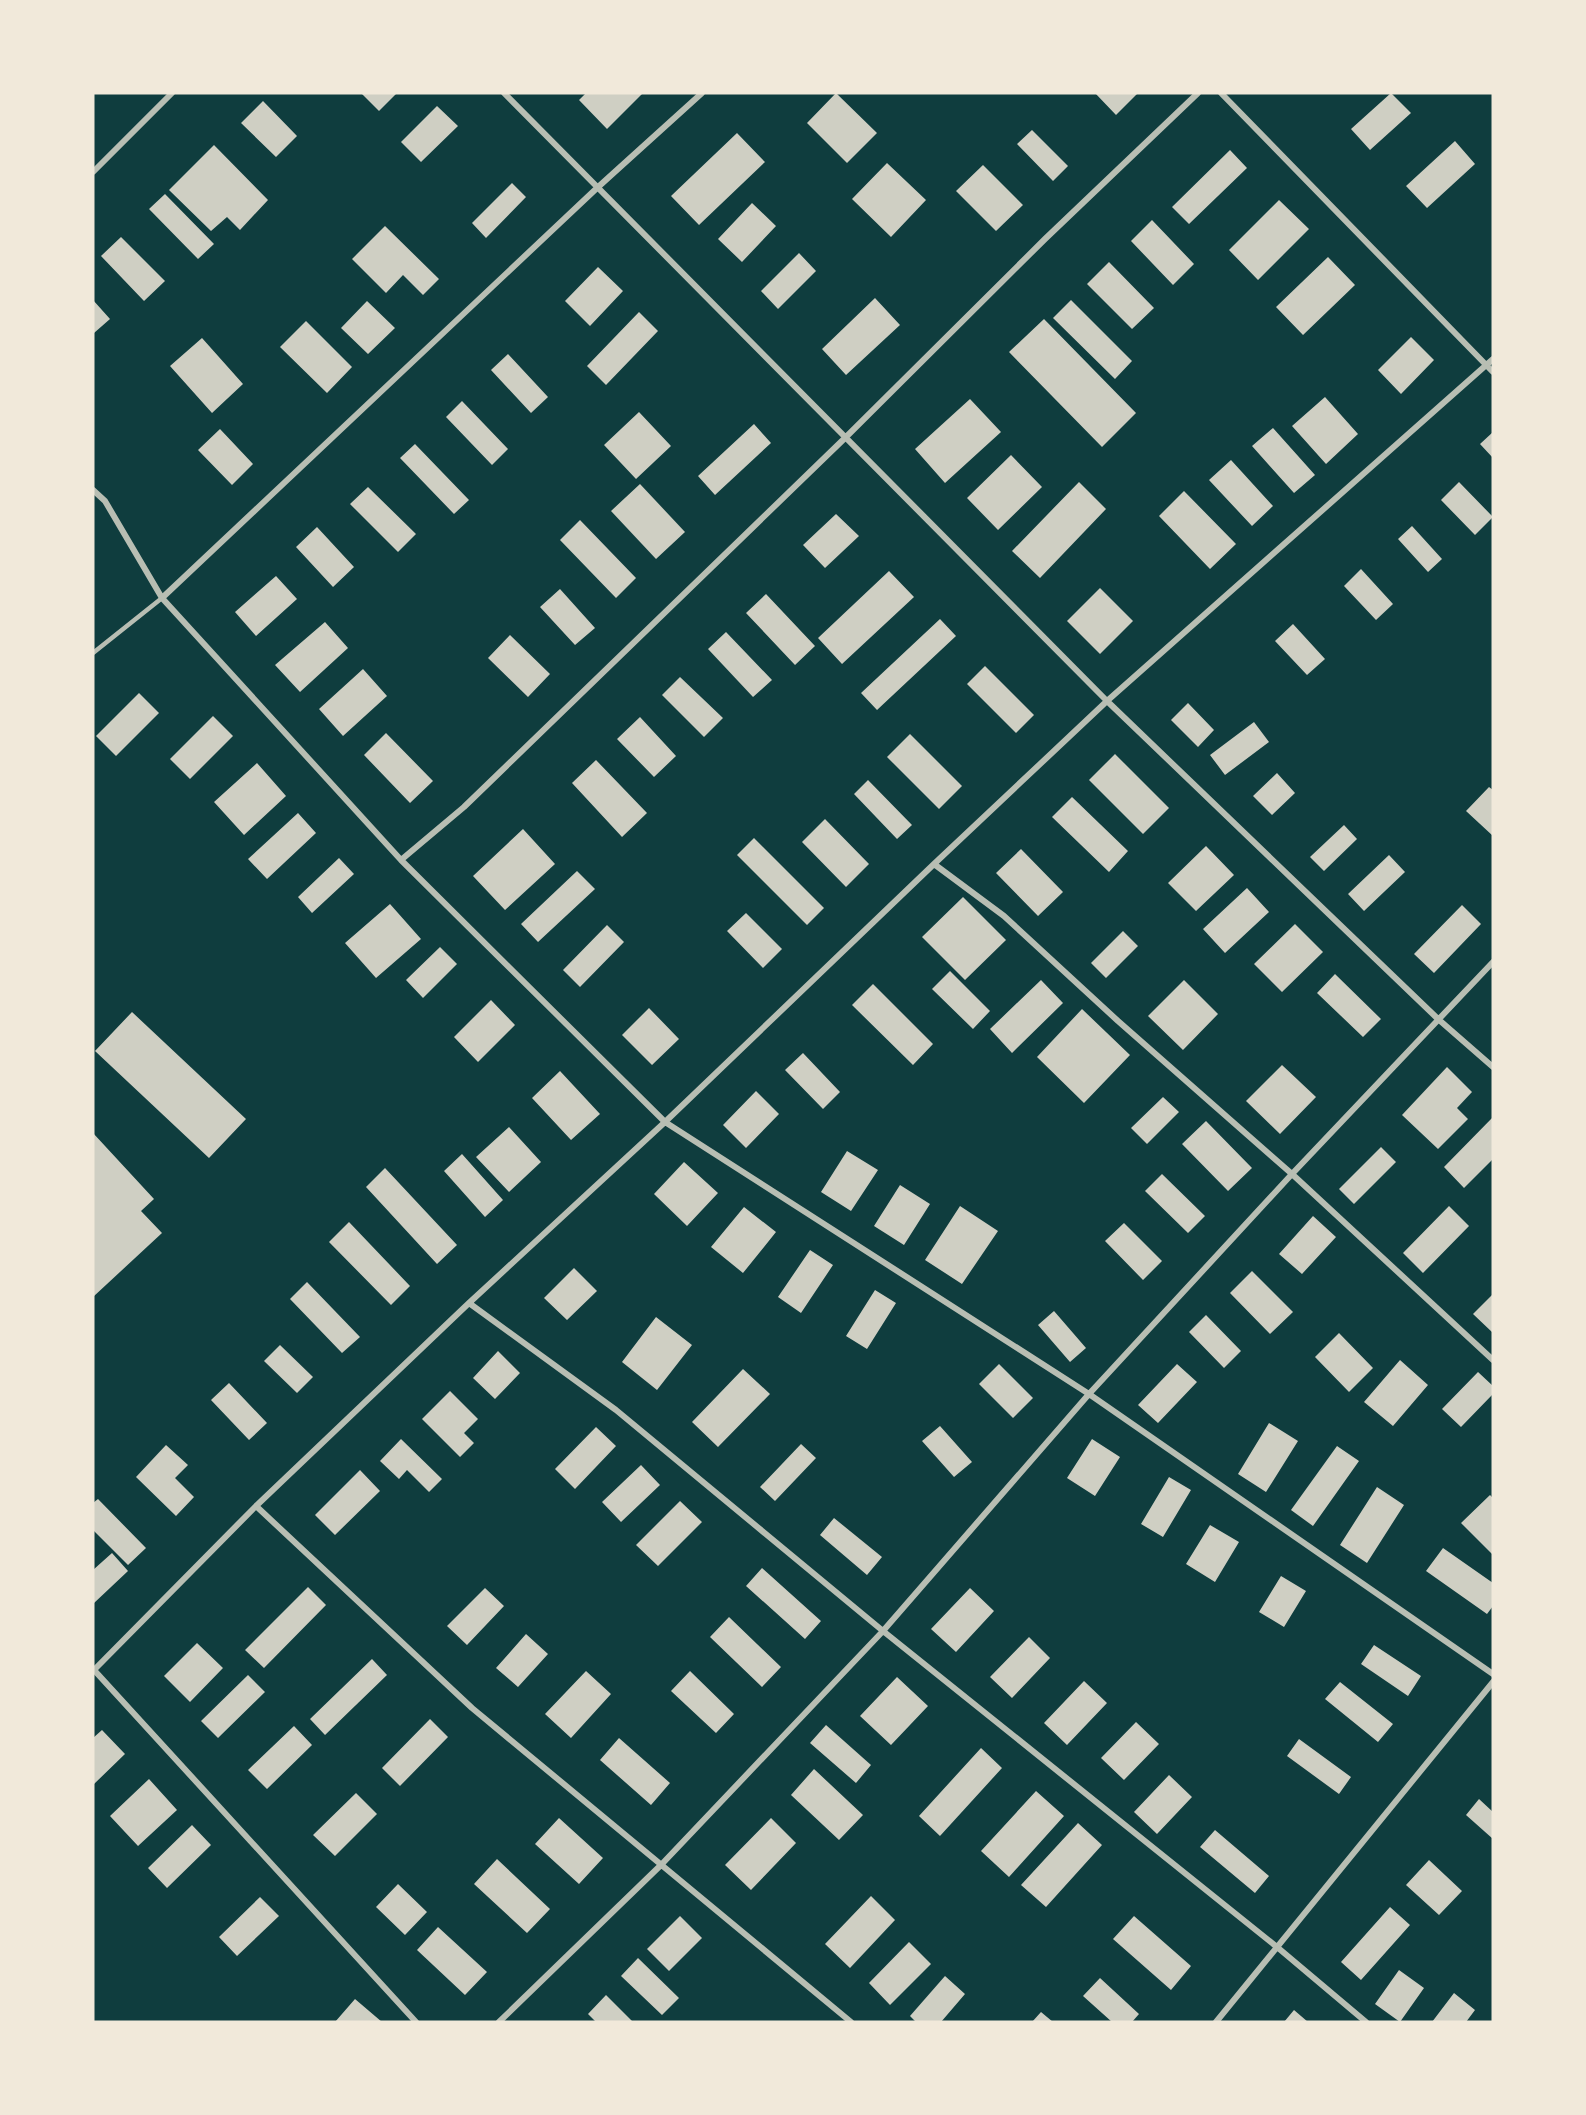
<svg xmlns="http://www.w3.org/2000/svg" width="1586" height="2115" font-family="'Nunito Sans',sans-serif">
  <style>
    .building { fill: #cfcfc3 }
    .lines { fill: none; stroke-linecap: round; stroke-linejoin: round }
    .service { stroke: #b8beb3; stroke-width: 4.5 }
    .minor { stroke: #b8beb3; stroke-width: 6 }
  </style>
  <rect width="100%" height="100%" fill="#0f3d3e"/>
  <path class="building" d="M361 93H397L379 111Z
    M586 93H643L607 129 579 100Z
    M836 93 877 133 847 163 807 123Z
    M1095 93H1138L1116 115Z
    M1391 93 1411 113 1370 150 1351 129Z
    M263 101 297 136 276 157 241 123Z
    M437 106 458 126 421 162 401 142Z
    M1032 130 1068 166 1053 181 1017 144Z
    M737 133 765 162 699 225 671 196Z
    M1455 141 1475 164 1427 208 1406 186Z
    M214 145 268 200 240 230 227 217 211 231 169 190Z
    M1230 150 1247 168 1189 224 1172 207Z
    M887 163 926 200 891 237 852 199Z
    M983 165 1023 205 996 231 956 191Z
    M512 183 526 197 486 238 472 223Z
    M165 194 214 244 198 259 149 209Z
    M1279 200 1309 229 1258 280 1229 250Z
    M752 203 776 226 742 262 718 239Z
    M1152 220 1194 264 1173 285 1131 241Z
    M385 226 439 279 423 295 403 275 386 293 352 259Z
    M121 237 165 281 144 301 101 256Z
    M799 253 816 271 778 309 761 291Z
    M1328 257 1355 285 1303 335 1276 307Z
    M1109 262 1154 308 1132 329 1087 284Z
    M598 267 623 291 590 326 565 301Z
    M875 298 900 325 846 375 822 349Z
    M93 300 110 319 94 333 93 332Z
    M1071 300 1132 361 1115 379 1053 318Z
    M367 301 395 328 368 354 341 328Z
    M639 312 658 331 606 385 587 366Z
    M1044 319 1136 413 1102 447 1009 352Z
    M306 321 352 367 327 393 280 347Z
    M1411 337 1434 360 1401 394 1378 370Z
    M202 338 243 384 212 413 170 366Z
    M508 354 548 397 531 413 491 370Z
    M1325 397 1358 434 1326 464 1292 426Z
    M970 399 1001 432 945 483 915 449Z
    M462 401 508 449 492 465 446 417Z
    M639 412 671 446 636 479 604 445Z
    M754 424 771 443 715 495 698 476Z
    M1273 428 1315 475 1294 493 1252 446Z
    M220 429 253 464 232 485 198 450Z
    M1493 432V458L1480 444Z
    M415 444 469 500 454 514 400 458Z
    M1011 455 1042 487 998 530 967 498Z
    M1231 460 1273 506 1252 526 1209 480Z
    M1079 482 1106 509 1040 578 1012 551Z
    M1459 482 1493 517 1475 535 1441 500Z
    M640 484 685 532 656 559 611 511Z
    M368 487 416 534 398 552 350 504Z
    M1184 491 1236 544 1210 569 1159 516Z
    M836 514 859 536 825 568 803 545Z
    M580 520 636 578 616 598 560 540Z
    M1412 526 1442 559 1428 572 1398 539Z
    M317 527 354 567 333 587 296 547Z
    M1361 569 1393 604 1376 620 1344 586Z
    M889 571 914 597 842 664 818 638Z
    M276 576 297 599 256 636 235 612Z
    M1100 588 1133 621 1100 654 1067 621Z
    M560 589 595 628 575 645 540 607Z
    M766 594 815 646 795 665 746 613Z
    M940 619 956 636 877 710 861 693Z
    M325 622 348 648 300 692 275 665Z
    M1293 624 1325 659 1307 675 1275 641Z
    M726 632 772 680 753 697 708 649Z
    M510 635 550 674 528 697 488 658Z
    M985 666 1034 715 1016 733 967 684Z
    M363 669 387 696 343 736 319 709Z
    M680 677 723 718 704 737 662 695Z
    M139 693 159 713 116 756 96 736Z
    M1188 703 1214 730 1198 747 1171 720Z
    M213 716 233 736 190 779 170 759Z
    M640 717 676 756 654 777 617 739Z
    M1254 722 1269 742 1225 775 1210 755Z
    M386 733 433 781 410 803 364 755Z
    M910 734 962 786 939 809 887 757Z
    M1115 754 1169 808 1143 834 1089 780Z
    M596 760 647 813 622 837 572 783Z
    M257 763 286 796 244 835 214 802Z
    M1277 773 1295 793 1272 815 1253 796Z
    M868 780 912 825 897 839 854 794Z
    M1489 787 1493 790V836L1466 811Z
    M1072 797 1128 851 1109 872 1052 817Z
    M298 813 316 833 267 879 248 859Z
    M825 819 869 864 846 887 802 842Z
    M1344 825 1357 839 1324 871 1310 857Z
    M523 829 555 864 505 910 473 876Z
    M754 838 824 908 807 925 737 855Z
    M1206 846 1234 875 1196 911 1168 883Z
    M1021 849 1063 892 1038 916 996 873Z
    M1389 855 1405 872 1364 911 1348 894Z
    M339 858 354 874 312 913 298 897Z
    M577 871 595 889 538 942 521 924Z
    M1247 888 1269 912 1225 953 1203 929Z
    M963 897 1006 940 965 980 922 937Z
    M390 904 421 939 376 978 345 943Z
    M1462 905 1481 924 1434 973 1414 954Z
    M746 913 782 949 763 968 727 931Z
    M1295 924 1323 952 1282 992 1254 964Z
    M607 925 624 942 580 987 563 970Z
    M1123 931 1138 946 1106 978 1091 963Z
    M440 947 457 964 423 998 406 980Z
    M950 971 990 1011 973 1029 932 989Z
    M1335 974 1381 1019 1363 1037 1317 993Z
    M1041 980 1063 1003 1012 1053 990 1029Z
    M1184 980 1218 1014 1183 1050 1148 1016Z
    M873 984 933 1044 913 1065 852 1005Z
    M491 1000 515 1025 478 1062 454 1037Z
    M649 1008 679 1039 652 1065 622 1035Z
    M1082 1009 1130 1055 1084 1103 1037 1057Z
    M132 1012 246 1119 209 1158 95 1051Z
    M803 1053 840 1092 823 1109 785 1070Z
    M1282 1065 1316 1097 1280 1134 1246 1101Z
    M1447 1067 1472 1092 1457 1108 1468 1119 1438 1149 1402 1115Z
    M560 1071 600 1114 571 1140 532 1098Z
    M756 1091 779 1114 746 1148 723 1125Z
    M1163 1097 1179 1112 1147 1144 1131 1128Z
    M1493 1117V1159L1464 1188 1444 1167Z
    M1206 1121 1252 1168 1228 1191 1182 1144Z
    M509 1127 541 1162 509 1192 476 1157Z
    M93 1133 154 1199 141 1211 162 1233 93 1297Z
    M1381 1147 1396 1162 1354 1204 1339 1189Z
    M847 1151 878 1170 851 1211 821 1192Z
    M462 1154 503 1200 485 1217 444 1171Z
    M684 1162 718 1193 687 1226 654 1194Z
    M385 1168 457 1245 437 1264 366 1187Z
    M1162 1174 1205 1216 1188 1233 1145 1191Z
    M900 1185 930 1204 904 1245 874 1226Z
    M960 1206 998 1231 962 1284 925 1260Z
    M1449 1206 1469 1226 1423 1273 1403 1253Z
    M744 1207 776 1232 743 1273 711 1247Z
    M1313 1216 1336 1237 1302 1274 1279 1254Z
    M349 1222 410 1286 391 1305 329 1242Z
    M1124 1223 1162 1261 1143 1280 1105 1241Z
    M810 1250 833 1265 801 1313 778 1297Z
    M574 1268 597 1291 567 1320 544 1298Z
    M1252 1271 1293 1312 1270 1334 1230 1293Z
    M307 1282 360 1337 342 1353 290 1299Z
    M875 1290 896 1303 867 1349 846 1336Z
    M1493 1294V1333L1473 1314Z
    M1054 1311 1086 1348 1070 1362 1038 1325Z
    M1206 1315 1241 1351 1224 1368 1189 1332Z
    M656 1317 692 1345 657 1390 622 1362Z
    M1339 1333 1373 1368 1349 1392 1315 1357Z
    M280 1345 313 1377 297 1393 264 1361Z
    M498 1351 520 1373 495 1399 473 1378Z
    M1400 1360 1428 1385 1393 1426 1364 1402Z
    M999 1364 1033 1398 1013 1418 979 1384Z
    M1177 1364 1197 1382 1158 1423 1138 1405Z
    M743 1369 770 1394 718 1447 692 1422Z
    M1478 1372 1493 1386V1394L1461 1427 1442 1409Z
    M229 1383 267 1423 249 1440 211 1400Z
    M450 1391 478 1419 464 1433 474 1443 460 1457 422 1419Z
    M1269 1423 1298 1441 1266 1492 1238 1474Z
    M940 1426 972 1462 954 1477 922 1441Z
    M596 1427 616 1446 575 1489 555 1469Z
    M401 1439 442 1479 429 1492 407 1470 399 1479 380 1461Z
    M1092 1439 1120 1457 1095 1496 1067 1478Z
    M801 1444 816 1458 775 1501 760 1487Z
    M166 1445 188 1465 175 1478 194 1497 176 1516 136 1477Z
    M1337 1446 1359 1461 1313 1526 1291 1510Z
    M641 1465 660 1485 621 1522 602 1502Z
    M360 1470 380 1491 335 1535 315 1515Z
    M1169 1477 1191 1490 1163 1537 1141 1524Z
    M1377 1487 1404 1505 1367 1563 1340 1545Z
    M1490 1495 1493 1498V1555L1461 1523Z
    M98 1499 146 1548 128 1565 93 1530V1503Z
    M680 1501 702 1522 658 1566 636 1545Z
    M834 1518 882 1557 867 1575 820 1535Z
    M1210 1525 1239 1542 1215 1582 1186 1564Z
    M1443 1548 1493 1583V1606L1487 1614 1426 1571Z
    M112 1553 128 1571 93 1604V1570Z
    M762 1568 821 1621 805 1639 746 1586Z
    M1281 1576 1306 1591 1284 1627 1259 1612Z
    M308 1587 326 1605 264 1668 245 1650Z
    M485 1588 504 1606 467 1645 447 1626Z
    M970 1588 994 1611 956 1652 931 1629Z
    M729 1617 781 1667 762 1687 710 1637Z
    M526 1634 548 1654 518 1687 496 1668Z
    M1029 1637 1050 1658 1012 1698 990 1677Z
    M197 1643 223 1668 190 1702 164 1676Z
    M1374 1645 1421 1676 1408 1696 1361 1664Z
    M372 1659 387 1675 325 1735 310 1719Z
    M586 1671 611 1694 571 1738 545 1714Z
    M690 1671 734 1714 716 1733 671 1691Z
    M248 1675 265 1692 218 1738 201 1721Z
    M897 1677 928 1706 891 1745 860 1716Z
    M1084 1681 1107 1703 1067 1745 1044 1723Z
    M1340 1682 1393 1724 1378 1742 1325 1699Z
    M430 1719 448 1737 400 1786 382 1768Z
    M1136 1722 1159 1744 1124 1780 1101 1758Z
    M826 1725 871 1765 856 1783 810 1743Z
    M294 1726 312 1745 267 1789 248 1770Z
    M102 1730 125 1754 93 1785V1738Z
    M619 1738 670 1783 651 1805 600 1760Z
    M1299 1739 1351 1777 1339 1794 1287 1756Z
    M981 1748 1002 1768 940 1836 919 1816Z
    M814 1769 863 1815 839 1840 791 1795Z
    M1169 1775 1192 1797 1157 1834 1134 1812Z
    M149 1779 177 1810 138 1846 110 1816Z
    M1036 1791 1064 1816 1009 1877 981 1851Z
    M356 1793 377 1814 335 1856 313 1835Z
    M1479 1799 1493 1812V1839L1466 1815Z
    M559 1818 603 1858 579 1884 535 1844Z
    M771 1818 796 1843 751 1890 725 1865Z
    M1078 1823 1102 1845 1046 1907 1021 1885Z
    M192 1825 211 1845 167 1888 148 1868Z
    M1215 1830 1269 1876 1255 1893 1200 1847Z
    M497 1859 550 1909 527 1933 474 1884Z
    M1429 1860 1462 1891 1439 1915 1406 1885Z
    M398 1884 427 1912 405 1935 376 1907Z
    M871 1896 895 1920 850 1968 825 1944Z
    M260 1897 279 1916 237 1956 219 1937Z
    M1390 1907 1410 1925 1361 1980 1341 1962Z
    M680 1916 702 1938 669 1971 647 1949Z
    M1134 1916 1191 1966 1171 1990 1113 1939Z
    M438 1927 487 1972 465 1995 417 1950Z
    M909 1942 931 1964 890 2005 869 1983Z
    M638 1958 679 1998 662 2015 621 1976Z
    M1399 1970 1424 1988 1400 2022 1375 2004Z
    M945 1976 965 1994 941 2022H916L910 2016Z
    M1100 1978 1139 2014 1132 2022H1112L1083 1996Z
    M1454 1993 1475 2010 1466 2022H1432Z
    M606 1995 633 2022H596L588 2014Z
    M355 1999 382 2022H335Z
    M1294 2010 1308 2022H1284Z
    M1041 2012 1053 2022H1032Z"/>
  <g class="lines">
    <path class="service" d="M93 653 162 598"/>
    <path class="minor" d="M504 93 1107 701 1438 1019 1493 1067
      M1221 93 1493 372
      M93 172 172 93
      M93 490 105 501 162 598 401 860 665 1122 1089 1394 1493 1674
      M162 598 597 188 702 93
      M401 860 464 807 845 438 1045 239 1198 93
      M934 864 1004 916 1118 1021 1292 1174 1493 1360
      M469 1303 616 1410 883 1631 1277 1947 1366 2022
      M256 1506 472 1708 851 2022
      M94 1670 416 2022
      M93 1671 256 1506 469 1303 665 1122 934 864 1107 701 1493 359
      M499 2022 661 1865 883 1631 1089 1394 1292 1174 1493 962
      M1216 2022 1493 1682"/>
  </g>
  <rect width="1586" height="2115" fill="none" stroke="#f1e9da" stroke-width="189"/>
</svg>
